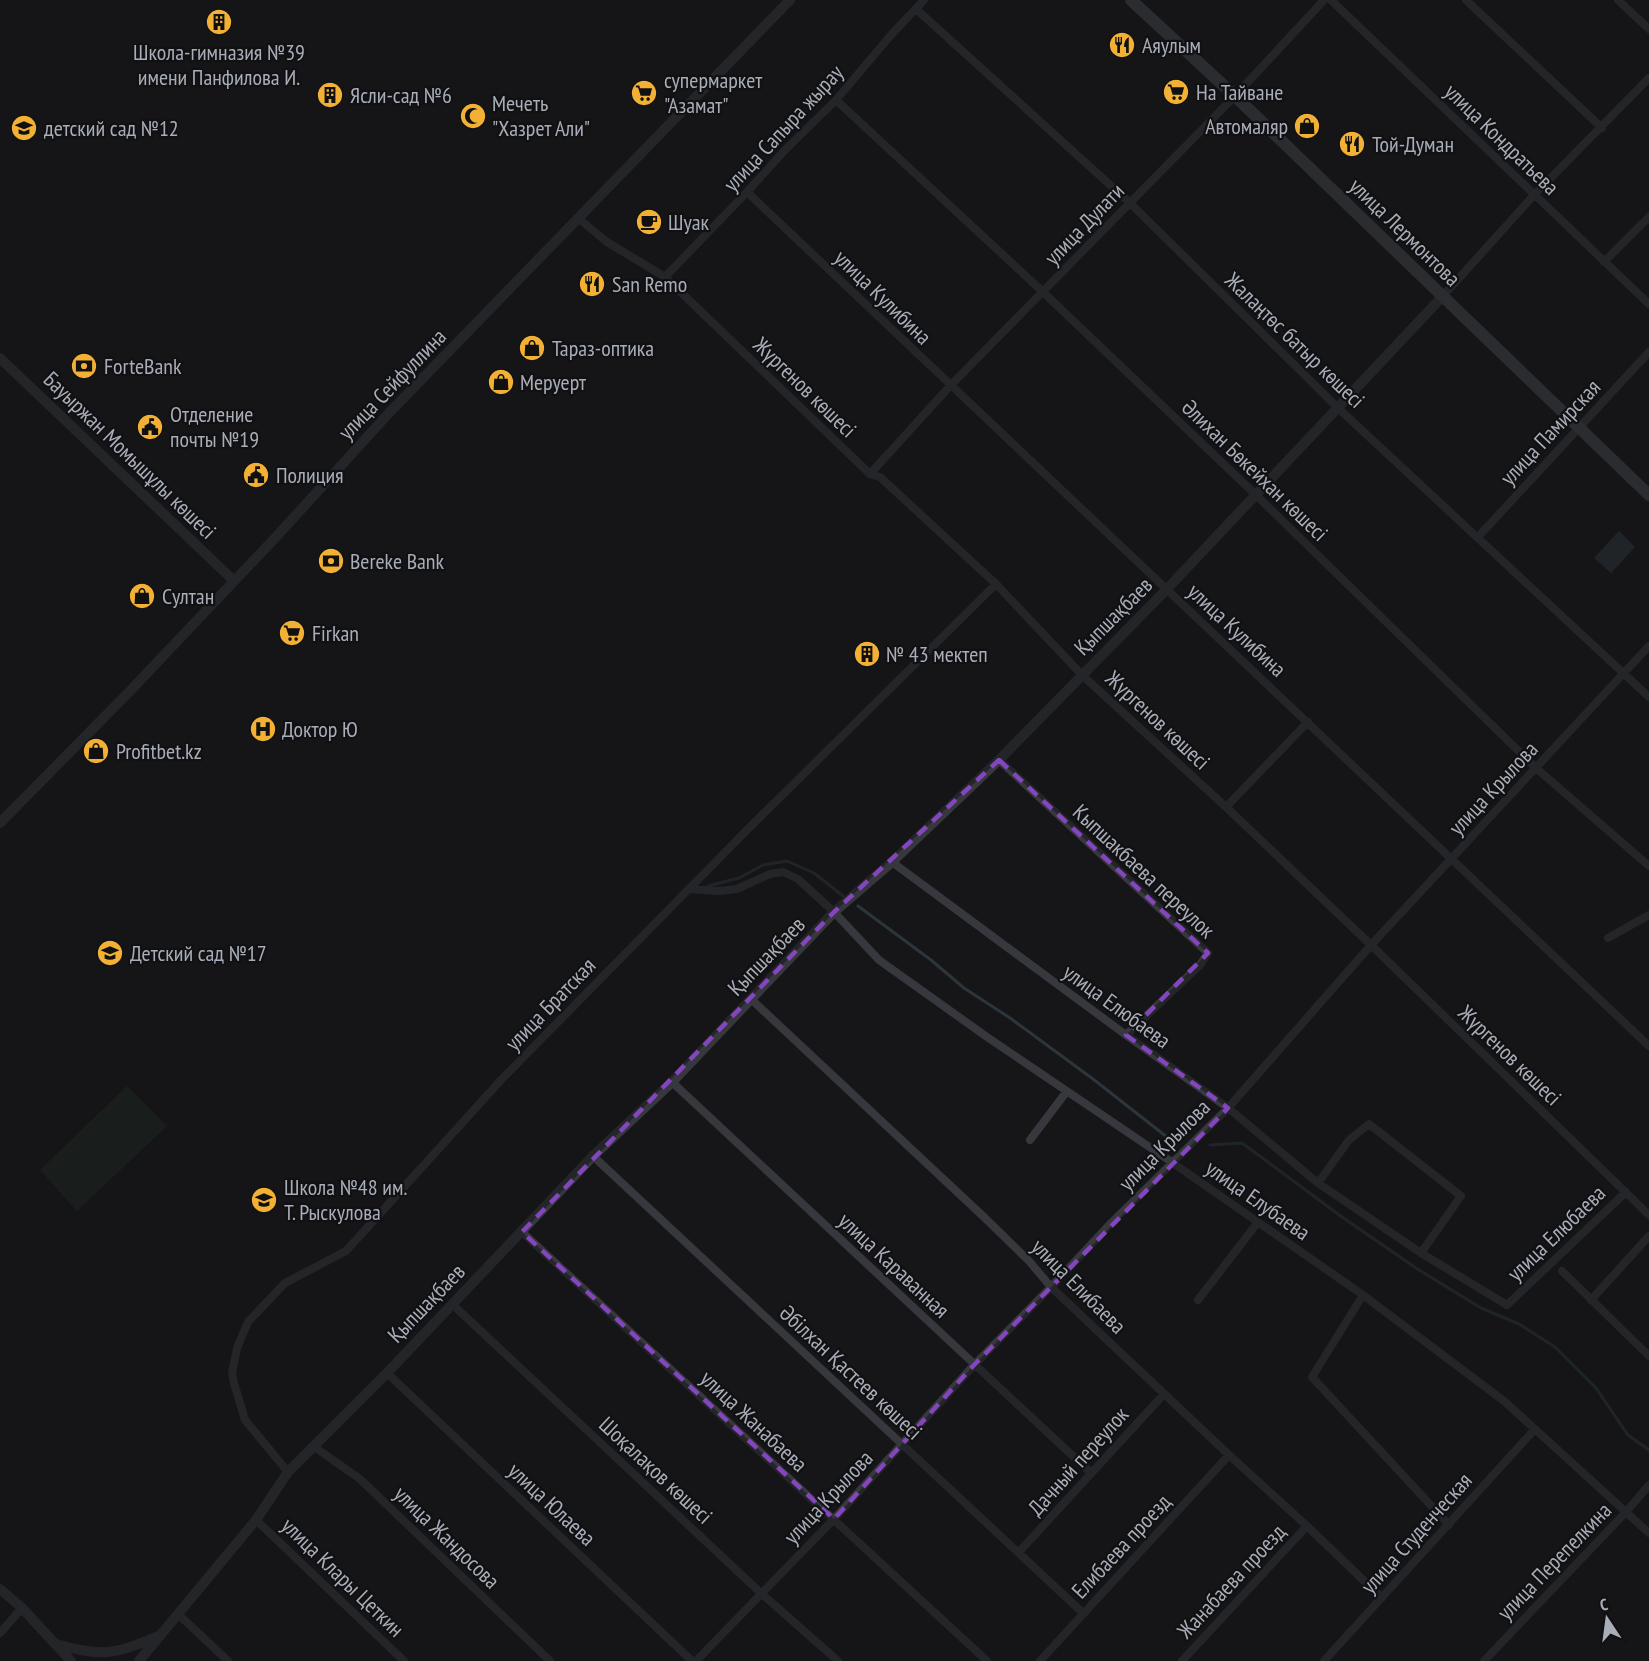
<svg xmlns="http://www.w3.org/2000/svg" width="1649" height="1661" font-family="'PT Sans Narrow',sans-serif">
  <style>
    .green { fill: #1e261f }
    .water { fill: #2c353c }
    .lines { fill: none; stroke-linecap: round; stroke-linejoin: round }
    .stream { stroke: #2c353c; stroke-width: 3 }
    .minor { stroke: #37383d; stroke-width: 8 }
    .tertiary { stroke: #37383d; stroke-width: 10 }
    .secondary { stroke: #45474d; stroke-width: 12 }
    .marked { fill: none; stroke: #8446be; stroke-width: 4.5; stroke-dasharray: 12 8; stroke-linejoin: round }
    .labels { text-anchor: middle; stroke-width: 4.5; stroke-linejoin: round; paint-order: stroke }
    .poi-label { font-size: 22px; fill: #a8adb8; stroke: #111113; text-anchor: start }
    .street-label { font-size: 22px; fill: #a8adb8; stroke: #111113 }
  </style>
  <rect width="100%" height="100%" fill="#161618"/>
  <path class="green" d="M127 1086 167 1126 77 1211 40 1170Z"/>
  <path class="water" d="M1619 531 1635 547 1611 573 1594 558Z"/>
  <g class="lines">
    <path class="stream" d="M708 886 739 878 763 865 787 861 814 873 843 896
      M858 906 931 960 964 988 1010 1018 1093 1079 1172 1141
      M1210 1145 1242 1143 1342 1217 1419 1270 1481 1308 1519 1324 1555 1347 1596 1388 1628 1435 1649 1450"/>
    <path class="minor" d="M1331 0 1649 304
      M1466 0 1602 128
      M1618 0 1649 29
      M916 9 1130 203 1338 408 1649 697
      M836 100 1043 292 1256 495 1536 768 1649 866
      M747 192C1047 478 1350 760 1649 1046
      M578 218 607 242 665 277 870 474 880 477 996 584 1082 675 1226 807 1371 945 1649 1215
      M1604 262 1649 217
      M665 277 747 192 784 151 836 100 891 35 924 0
      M1442 297 1534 195 1649 78
      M870 474 950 386 1235 96 1324 0
      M1478 537 1649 352
      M999 760 1208 953 1200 965 1126 1035
      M1226 807 1308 722
      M892 862 1126 1035 1228 1108 1318 1183 1421 1253 1507 1305 1626 1192
      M689 889 719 891 737 889 770 874 783 872 798 879 834 912 879 960 987 1037 1173 1163 1363 1295 1504 1401 1649 1533
      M1608 938 1649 915
      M751 999 985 1218 1029 1261 1051 1287 1229 1455 1307 1526 1382 1598
      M672 1082 1091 1473
      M1030 1140 1067 1091
      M593 1156 1083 1613
      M1318 1183 1349 1140 1369 1124 1461 1196 1421 1253
      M522 1232 987 1661
      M1562 1271 1649 1356
      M1363 1295 1312 1377 1449 1525
      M1198 1300 1258 1222
      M1591 1300 1649 1236
      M452 1304 762 1594 838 1661
      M387 1373 692 1661
      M313 1446 360 1479 550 1661
      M288 1472 245 1420 234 1383 232 1373 237 1348 248 1322 285 1283 346 1251 501 1080 744 833 996 584
      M256 1520 404 1661
      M1019 1552 1164 1394
      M178 1614 228 1661
      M0 1633 22 1608
      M696 1661 834 1519 974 1365 1051 1287 1111 1223 1228 1108 1371 945 1649 646
      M1040 1661 1229 1455
      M1182 1661 1307 1526
      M1324 1661 1535 1429
      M1484 1661 1626 1512 1649 1485"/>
    <path class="tertiary" d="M0 358 233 580
      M0 823 130 691 276 537 389 413 790 0
      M0 1589 22 1608 71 1661
      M56 1644C100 1657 116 1655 158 1636
      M139 1661 256 1520 288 1472 387 1373 593 1156 672 1082 834 912 892 862 999 760 1167 589 1442 297"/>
    <path class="secondary" d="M1131 0 1235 96 1649 495"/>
  </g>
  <path d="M0 0H1649V1661H0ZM999 760 1208 953 1126 1035 1228 1108 974 1365 834 1519 522 1232 834 912Z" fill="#161618" fill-opacity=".55" fill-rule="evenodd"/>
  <path class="marked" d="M999 760 1208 953 1126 1035 1228 1108 974 1365 834 1519 522 1232 834 912Z"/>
  <defs>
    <g id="building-disc" transform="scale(1.35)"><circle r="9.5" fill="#f2b134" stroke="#111113"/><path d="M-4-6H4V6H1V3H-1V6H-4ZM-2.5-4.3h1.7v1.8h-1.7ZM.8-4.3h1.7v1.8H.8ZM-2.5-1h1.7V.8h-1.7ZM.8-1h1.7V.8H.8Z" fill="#111"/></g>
    <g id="restaurant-disc" transform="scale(1.35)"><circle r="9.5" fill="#f2b134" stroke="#111113"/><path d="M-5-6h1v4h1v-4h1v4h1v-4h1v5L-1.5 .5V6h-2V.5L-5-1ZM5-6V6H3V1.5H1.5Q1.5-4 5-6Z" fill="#111"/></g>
    <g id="supermarket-disc" transform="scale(1.35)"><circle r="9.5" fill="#f2b134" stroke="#111113"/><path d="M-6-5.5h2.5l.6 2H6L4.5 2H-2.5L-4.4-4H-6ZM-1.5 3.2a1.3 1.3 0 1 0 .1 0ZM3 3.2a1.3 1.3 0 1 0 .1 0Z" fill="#111"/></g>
    <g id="mosque-disc" transform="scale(1.35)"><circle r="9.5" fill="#f2b134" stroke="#111113"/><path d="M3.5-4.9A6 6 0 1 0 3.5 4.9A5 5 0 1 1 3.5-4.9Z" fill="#111"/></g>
    <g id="shop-disc" transform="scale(1.35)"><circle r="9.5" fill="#f2b134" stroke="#111113"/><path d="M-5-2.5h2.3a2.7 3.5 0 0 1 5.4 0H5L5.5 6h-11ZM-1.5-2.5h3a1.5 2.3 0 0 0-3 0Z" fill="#111"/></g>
    <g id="school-disc" transform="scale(1.35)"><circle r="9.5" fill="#f2b134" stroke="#111113"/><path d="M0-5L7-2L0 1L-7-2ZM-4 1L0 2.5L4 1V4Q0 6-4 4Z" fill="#111"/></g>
    <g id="cafe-disc" transform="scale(1.35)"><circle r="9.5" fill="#f2b134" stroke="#111113"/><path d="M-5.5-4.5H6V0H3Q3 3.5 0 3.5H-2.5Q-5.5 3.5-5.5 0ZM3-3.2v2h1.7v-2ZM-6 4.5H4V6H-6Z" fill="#111"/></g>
    <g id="bank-disc" transform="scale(1.35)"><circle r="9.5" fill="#f2b134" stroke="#111113"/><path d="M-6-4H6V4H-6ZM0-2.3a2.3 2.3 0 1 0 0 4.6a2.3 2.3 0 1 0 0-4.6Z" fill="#111"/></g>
    <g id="civic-disc" transform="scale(1.35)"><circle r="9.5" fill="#f2b134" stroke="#111113"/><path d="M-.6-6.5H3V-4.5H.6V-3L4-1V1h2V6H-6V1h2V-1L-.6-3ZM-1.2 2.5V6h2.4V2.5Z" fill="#111"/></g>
    <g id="hospital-disc" transform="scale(1.35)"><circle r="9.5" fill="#f2b134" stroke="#111113"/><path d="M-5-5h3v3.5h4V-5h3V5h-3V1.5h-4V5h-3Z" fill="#111"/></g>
  </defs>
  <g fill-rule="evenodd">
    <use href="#building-disc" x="219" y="22"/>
    <use href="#restaurant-disc" x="1122" y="45"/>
    <use href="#supermarket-disc" x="1176" y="92"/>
    <use href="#supermarket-disc" x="644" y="93"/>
    <use href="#building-disc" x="330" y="95"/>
    <use href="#mosque-disc" x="473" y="116"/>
    <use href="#shop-disc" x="1307" y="126"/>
    <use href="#school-disc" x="24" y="128"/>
    <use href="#restaurant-disc" x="1352" y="144"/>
    <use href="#cafe-disc" x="649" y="222"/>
    <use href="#restaurant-disc" x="592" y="284"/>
    <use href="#shop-disc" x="532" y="348"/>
    <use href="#bank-disc" x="84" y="366"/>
    <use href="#shop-disc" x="501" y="382"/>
    <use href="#civic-disc" x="150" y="427"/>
    <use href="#civic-disc" x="256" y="475"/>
    <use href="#bank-disc" x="331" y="561"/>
    <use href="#shop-disc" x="142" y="596"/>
    <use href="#supermarket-disc" x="292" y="633"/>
    <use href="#building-disc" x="867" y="654"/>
    <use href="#hospital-disc" x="263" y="729"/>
    <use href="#shop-disc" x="96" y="751"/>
    <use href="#school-disc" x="110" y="953"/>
    <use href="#school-disc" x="264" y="1200"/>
  </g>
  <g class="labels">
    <g class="poi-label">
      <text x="1142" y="53">Аяулым</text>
      <text x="219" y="60" text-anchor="middle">Школа-гимназия №39<tspan x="219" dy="25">имени Панфилова И.</tspan></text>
      <text x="664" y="88">супермаркет<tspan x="664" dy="25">"Азамат"</tspan></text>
      <text x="1196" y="100">На Тайване</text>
      <text x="350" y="103">Ясли-сад №6</text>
      <text x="492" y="111">Мечеть<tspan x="492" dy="25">"Хазрет Али"</tspan></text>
      <text x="1288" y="134" text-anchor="end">Автомаляр</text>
      <text x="44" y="136">детский сад №12</text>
      <text x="1372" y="152">Той-Думан</text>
      <text x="668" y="230">Шуак</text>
      <text x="612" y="292">San Remo</text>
      <text x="552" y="356">Тараз-оптика</text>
      <text x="104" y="374">ForteBank</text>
      <text x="520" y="390">Меруерт</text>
      <text x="170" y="422">Отделение<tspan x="170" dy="25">почты №19</tspan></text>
      <text x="276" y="483">Полиция</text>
      <text x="350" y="569">Bereke Bank</text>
      <text x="162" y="604">Султан</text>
      <text x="312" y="641">Firkan</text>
      <text x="886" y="662">№ 43 мектеп</text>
      <text x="282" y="737">Доктор Ю</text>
      <text x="116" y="759">Profitbet.kz</text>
      <text x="130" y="961">Детский сад №17</text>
      <text x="284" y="1195">Школа №48 им.<tspan x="284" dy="25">Т. Рыскулова</tspan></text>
    </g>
    <g class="street-label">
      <text transform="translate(783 128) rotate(-47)" y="8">улица Сапыра жырау</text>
      <text transform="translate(1502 139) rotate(44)" y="8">улица Кондратьева</text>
      <text transform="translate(1084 224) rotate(-46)" y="8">улица Дулати</text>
      <text transform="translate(1405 232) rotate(44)" y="8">улица Лермонтова</text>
      <text transform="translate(883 297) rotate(44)" y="8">улица Кулибина</text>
      <text transform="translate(1295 340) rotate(44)" y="8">Жалаңтөс батыр көшесі</text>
      <text transform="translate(392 384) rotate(-46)" y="8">улица Сейфуллина</text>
      <text transform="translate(805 387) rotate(44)" y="8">Жүргенов көшесі</text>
      <text transform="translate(1550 432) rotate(-47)" y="8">улица Памирская</text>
      <text transform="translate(130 455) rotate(44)" y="8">Бауыржан Момышұлы көшесі</text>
      <text transform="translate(1255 470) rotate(44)" y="8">Әлихан Бөкейхан көшесі</text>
      <text transform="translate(1113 616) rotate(-45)" y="8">Қыпшақбаев</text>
      <text transform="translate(1237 630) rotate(43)" y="8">улица Кулибина</text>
      <text transform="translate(1158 720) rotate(43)" y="8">Жүргенов көшесі</text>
      <text transform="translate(1493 788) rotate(-47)" y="8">улица Крылова</text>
      <text transform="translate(1144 871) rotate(43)" y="8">Кыпшакбаева переулок</text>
      <text transform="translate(766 956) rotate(-46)" y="8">Қыпшақбаев</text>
      <text transform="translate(550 1004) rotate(-46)" y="8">улица Братская</text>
      <text transform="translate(1117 1006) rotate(36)" y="8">улица Елюбаева</text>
      <text transform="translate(1510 1055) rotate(44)" y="8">Жүргенов көшесі</text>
      <text transform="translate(1164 1145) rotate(-45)" y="8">улица Крылова</text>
      <text transform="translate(1258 1200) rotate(35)" y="8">улица Елубаева</text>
      <text transform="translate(1556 1233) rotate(-44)" y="8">улица Елюбаева</text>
      <text transform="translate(894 1265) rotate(43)" y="8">улица Караванная</text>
      <text transform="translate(1079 1286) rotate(45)" y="8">улица Елибаева</text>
      <text transform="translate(426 1303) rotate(-46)" y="8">Қыпшақбаев</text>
      <text transform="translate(851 1372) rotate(43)" y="8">Әбілхан Қастеев көшесі</text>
      <text transform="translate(754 1421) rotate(43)" y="8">улица Жанабаева</text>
      <text transform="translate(1078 1461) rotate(-48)" y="8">Дачный переулок</text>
      <text transform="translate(656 1470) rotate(43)" y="8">Шоқалақов көшесі</text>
      <text transform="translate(828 1497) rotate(-47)" y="8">улица Крылова</text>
      <text transform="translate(552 1504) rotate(43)" y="8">улица Юлаева</text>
      <text transform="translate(1416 1533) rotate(-48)" y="8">улица Студенческая</text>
      <text transform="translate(447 1537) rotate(44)" y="8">улица Жандосова</text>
      <text transform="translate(1121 1546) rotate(-47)" y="8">Елибаева проезд</text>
      <text transform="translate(1554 1561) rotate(-46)" y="8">улица Перепелкина</text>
      <text transform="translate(343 1577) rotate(44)" y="8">улица Клары Цеткин</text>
      <text transform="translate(1231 1581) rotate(-47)" y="8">Жанабаева проезд</text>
    </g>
  </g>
  <g transform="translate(1607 1619) rotate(347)" stroke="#111113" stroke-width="4.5" paint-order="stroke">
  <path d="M0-4.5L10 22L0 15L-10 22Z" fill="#a8adb8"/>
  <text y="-9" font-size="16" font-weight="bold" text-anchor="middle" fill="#a8adb8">С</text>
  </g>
</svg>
